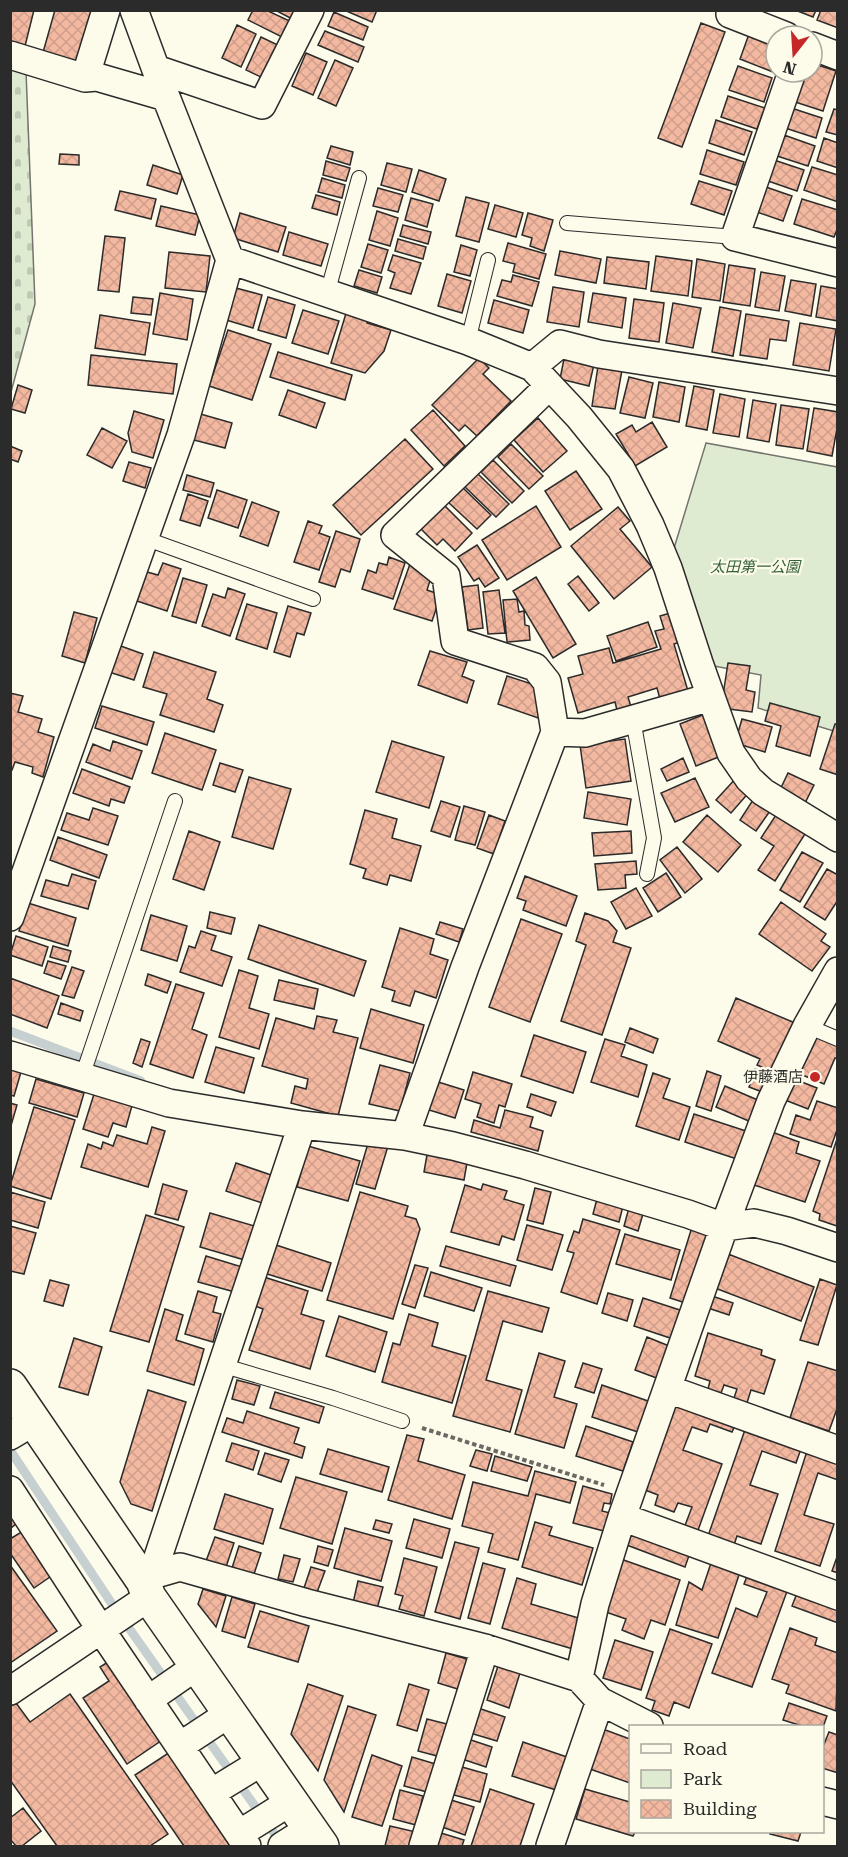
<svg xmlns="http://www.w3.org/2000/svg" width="848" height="1857" font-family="'Roboto Serif','Noto Sans JP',serif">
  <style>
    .cemetery { fill: url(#cemetery-stones); stroke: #74746e; stroke-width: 1.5 }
    .park { fill: #deebd1; stroke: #74746e; stroke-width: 1.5 }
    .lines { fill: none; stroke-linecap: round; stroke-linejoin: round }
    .stream { stroke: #c7d0d0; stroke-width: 9 }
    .building { fill: url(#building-cross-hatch); stroke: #2b2b2b; stroke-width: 1.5 }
    .service-casing { stroke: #2b2b2b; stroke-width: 16 }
    .minor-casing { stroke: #2b2b2b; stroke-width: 30 }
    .tertiary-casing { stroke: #2b2b2b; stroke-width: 36 }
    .path { stroke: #6a6964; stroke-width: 4; stroke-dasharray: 4.5 3; stroke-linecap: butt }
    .service { stroke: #fdfbea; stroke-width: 14 }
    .minor { stroke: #fdfbea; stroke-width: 27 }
    .tertiary { stroke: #fdfbea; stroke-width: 33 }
    .poi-dot { fill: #c62828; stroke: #fdfbea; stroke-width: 2 }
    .labels { text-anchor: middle; stroke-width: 4.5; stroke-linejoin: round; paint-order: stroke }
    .park-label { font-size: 15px; font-style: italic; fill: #34623c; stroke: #fdfbea }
    .poi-label { font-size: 15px; fill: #2b2b2b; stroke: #fdfbea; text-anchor: end }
  </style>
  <defs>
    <pattern id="cemetery-stones" width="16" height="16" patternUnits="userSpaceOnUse" patternTransform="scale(1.5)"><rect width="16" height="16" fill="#deebd1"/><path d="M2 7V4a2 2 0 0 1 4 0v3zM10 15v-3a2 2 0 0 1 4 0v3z" fill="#bfcab4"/></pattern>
    <pattern id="building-cross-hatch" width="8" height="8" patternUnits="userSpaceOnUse" patternTransform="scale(1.5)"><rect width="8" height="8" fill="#f2b8a0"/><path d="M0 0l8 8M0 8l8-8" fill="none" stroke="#d09e8a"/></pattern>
  </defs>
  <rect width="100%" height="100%" fill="#fdfbea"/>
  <path class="cemetery" d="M11 64 26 71 35 304 11 392Z"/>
  <path class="park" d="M706 443 837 467V732L758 708 761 675 699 663 668 568Z"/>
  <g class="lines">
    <path class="stream" d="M10 1031 141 1081
      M10 1450 114 1607 281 1843"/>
  </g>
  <path class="building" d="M10 10H34L25 46 10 42Z
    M55 10H96L81 66 42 56Z
    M253 10H266L294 23 286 39 248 20Z
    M275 10H301L296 21Z
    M344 10H377L372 22Z
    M795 10H816L813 17Z
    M821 10H838V28L817 20Z
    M334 12 368 27 363 40 328 26Z
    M701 23 725 32 682 147 658 138Z
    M237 25 256 34 241 67 222 58Z
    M325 31 364 47 358 62 318 45Z
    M749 34 776 45V64L773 72 740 59Z
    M261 37 280 46 265 79 246 70Z
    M306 53 327 62 313 95 292 86Z
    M335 60 353 68 336 106 318 98Z
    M812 63 836 71 823 111 792 101 801 72H812Z
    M738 66 772 78 764 102 729 90Z
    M728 96 765 108 757 129 721 117Z
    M788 107 822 118 816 138 782 127Z
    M834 109 838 110V135L826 132Z
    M716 120 752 132 744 155 709 143Z
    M784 135 815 146 808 166 777 156Z
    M824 138 838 143V168L817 161Z
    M331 146 353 152 350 165 327 158Z
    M707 150 744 162 736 185 700 174Z
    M60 154 79 155V165L59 164Z
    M774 160 804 170 797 191 768 181Z
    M326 161 350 168 346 181 323 175Z
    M387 163 412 169 406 192 381 185Z
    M153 165 183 175 177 194 147 185Z
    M812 167 838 175V202L804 190Z
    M419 170 446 179 439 201 412 192Z
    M322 178 345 185 342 198 318 192Z
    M699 181 732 191 724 215 691 204Z
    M763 186 792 196 783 221 754 211Z
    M378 188 403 195 398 212 373 206Z
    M120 191 156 199 151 219 115 210Z
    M316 195 340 202 337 215 312 208Z
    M466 197 489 203 479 242 456 236Z
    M411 198 433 204 427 227 405 220Z
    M802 199 838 210V227L834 237 794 224Z
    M495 205 523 213 516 237 488 229Z
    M161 206 200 215 195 235 156 226Z
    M377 211 398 218 390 246 369 240Z
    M240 213 286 227 278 252 233 238Z
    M528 213 553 220 544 251 530 246 532 238 522 235Z
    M403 225 431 232 428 244 400 236Z
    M289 232 328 244 321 266 283 255Z
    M105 236 125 238 119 292 98 290Z
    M398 239 426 247 423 259 395 251Z
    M508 243 546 254 539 279 513 272 515 264 503 261Z
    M368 244 388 250 381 273 361 267Z
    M461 245 477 250 470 276 454 272Z
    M560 251 601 259 596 283 555 275Z
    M169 252 210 256 206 292 165 288Z
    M393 255 421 263 411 294 390 288 395 273 388 270Z
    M656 256 692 261 688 296 651 291Z
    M607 257 649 262 646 289 604 283Z
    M697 259 725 264 720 301 692 297Z
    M729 265 755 269 750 306 723 302Z
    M359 270 382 277 377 293 354 286Z
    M761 272 785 276 779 311 755 307Z
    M447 274 471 281 462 313 438 306Z
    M513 275 539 282 532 306 497 296 502 280 511 282Z
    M791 280 816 284 811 316 785 311Z
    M821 286 838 289V321L816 317Z
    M553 287 584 292 579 327 547 322Z
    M236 288 262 295 253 328 226 320Z
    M160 293 193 299 187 340 153 334Z
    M593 293 626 298 622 328 588 322Z
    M133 297 153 299 151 315 131 313Z
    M268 297 295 305 286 338 258 330Z
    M634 299 664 303 659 342 629 338Z
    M494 300 529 310 523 333 488 323Z
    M673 303 701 308 693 348 666 343Z
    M720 307 741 311 733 356 712 352Z
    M303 310 339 321 328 354 292 343Z
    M347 310 369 316 367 323 391 330 384 351 365 373 331 363Z
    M746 314 789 321 786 341 770 339 767 359 740 355Z
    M100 315 150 323 145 355 95 348Z
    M800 323 836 329 829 371 793 365Z
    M228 330 271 344 252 400 209 386Z
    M278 352 352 375 345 400 270 377Z
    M565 354 595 360 589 386 560 379Z
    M91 355 177 364 173 394 88 385Z
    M479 358 489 368 483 374 511 401 477 436 465 425 459 431 432 405Z
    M598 366 622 370 615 409 592 406Z
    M629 377 653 383 645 418 620 413Z
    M659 382 685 387 679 422 653 417Z
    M18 385 32 390 25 413 11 409Z
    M694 386 714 390 707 430 686 426Z
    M288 390 325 403 316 428 279 415Z
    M720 394 745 399 739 437 713 433Z
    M753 400 776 404 769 442 747 438Z
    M781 405 809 409 803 449 776 445Z
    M814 408 838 412V423L832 456 807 451Z
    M433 410 465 446 444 466 411 430Z
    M134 411 164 420 153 458 132 452 128 433Z
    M197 413 232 423 225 448 190 439Z
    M538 418 567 451 543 472 514 440Z
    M652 422 667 447 635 466 616 434 632 425 636 432Z
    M102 428 127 441 112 468 87 455Z
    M405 439 433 469 361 535 333 505Z
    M511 444 543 476 529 489 498 457Z
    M10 446 22 451 18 462 10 459Z
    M493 460 524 491 512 503 481 472Z
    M129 462 151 468 145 488 123 481Z
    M576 471 602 509 570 530 545 491Z
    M477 473 509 504 496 517 464 486Z
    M187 475 214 483 210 497 183 490Z
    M462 487 491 515 477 529 448 502Z
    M217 490 247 500 238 528 208 518Z
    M188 494 208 501 200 526 180 520Z
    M252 502 279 512 268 546 240 536Z
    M444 505 472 533 455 551 443 539 437 545 420 528Z
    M536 506 561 547 507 580 482 540Z
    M618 507 630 521 620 529 652 567 614 599 571 546Z
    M308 521 322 526 319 533 330 537 319 570 294 562Z
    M336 531 360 539 350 572 341 569 335 587 319 582Z
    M477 545 499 578 485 587 479 578 474 581 458 557Z
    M389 557 405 563 393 599 362 589 368 570 376 573 379 563 387 565Z
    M163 563 181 569 167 611 137 601 147 572 158 575Z
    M410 564 433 571 427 590 441 595 432 621 394 609Z
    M578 576 599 603 589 611 568 584Z
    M536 577 576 644 553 658 513 591Z
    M183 578 207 585 196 623 172 616Z
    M478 585 483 628 468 630 462 587Z
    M228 588 245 594 230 636 202 626 213 594 225 598Z
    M499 590 505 633 488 634 483 592Z
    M517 599 519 612 524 611 525 625 529 626 530 640 507 642 503 600Z
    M247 604 277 613 267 649 236 639Z
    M288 606 311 613 304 635 297 633 290 657 274 652Z
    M677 611 686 640 674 644 688 691 660 699 657 688 628 697 632 710 618 714 615 702 578 713 568 678 583 674 578 656 609 648 613 663 661 649 655 631 664 629 660 616Z
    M74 612 97 618 85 663 62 656Z
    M648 622 657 647 616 661 607 636Z
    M118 645 143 654 134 680 109 672Z
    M430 651 467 662 462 676 474 681 467 703 418 685Z
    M154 652 216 672 207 699 223 705 214 732 160 715 167 694 143 687Z
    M728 663 750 666 746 690 755 692 752 712 721 708Z
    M507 676 541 687V719L498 704Z
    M10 693 23 696 18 712 42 719 38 732 54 737 43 777 32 773 33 767 15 762 12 770H10Z
    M770 703 820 717 810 756 776 746 781 726 765 721Z
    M102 706 154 722 147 745 95 728Z
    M705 714 721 756 696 766 680 724Z
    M742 719 772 727 765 752 735 743Z
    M835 724H838V775L820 769Z
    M165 733 216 750 202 790 152 773Z
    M625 739 631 781 586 788 580 745Z
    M113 741 142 751 132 779 86 762 93 744 110 751Z
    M392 741 444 757 429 808 376 792Z
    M683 758 689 772 667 781 661 769Z
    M220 763 243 770 235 792 213 785Z
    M82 769 130 787 124 803 111 799 109 806 73 793Z
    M788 773 814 785 804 805 779 792Z
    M249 777 291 789 273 849 232 837Z
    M737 777 751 790 731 813 716 800Z
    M695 778 709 807 675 822 661 793Z
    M588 792 631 799 627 825 584 818Z
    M753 800 770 811 756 831 740 820Z
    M441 801 460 807 450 837 431 831Z
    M464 806 485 812 475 845 455 840Z
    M93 808 118 816 108 845 61 830 67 813 89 820Z
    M365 810 397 819 392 838 421 846 411 881 390 875 387 885 363 878 366 869 350 864Z
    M489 815 505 821 494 854 477 848Z
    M707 815 741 845 718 872 683 842Z
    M776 815 805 834 775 881 758 870 774 846 761 838Z
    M189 831 220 842 204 890 173 879Z
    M631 831 632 853 594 856 592 833Z
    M58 837 107 855 99 878 50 860Z
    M677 847 702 879 685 893 660 860Z
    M802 852 823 863 800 902 780 890Z
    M636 861 637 874 625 875 626 888 598 890 595 864Z
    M827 869 838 875V900L825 920 804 907Z
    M666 873 681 897 658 912 643 888Z
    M72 874 96 881 88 909 41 896 46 880 68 886Z
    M525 876 577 896 566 926 523 910 526 901 517 898Z
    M636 888 652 916 626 929 611 902Z
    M781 902 826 934 821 941 830 947 812 971 759 934Z
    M28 903 76 918 68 946 19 931Z
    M210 912 235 918 231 934 207 928Z
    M585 913 608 921 617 931 613 942 631 948 602 1035 561 1021 586 945 576 941Z
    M151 915 187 926 177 961 141 950Z
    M521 919 562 934 530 1022 489 1007Z
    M440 922 463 929 459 942 436 934Z
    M259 925 366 961 354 996 248 959Z
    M400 928 434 939 430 954 448 960 436 998 415 991 410 1006 392 1001 395 991 382 987Z
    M201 931 216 936 211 950 232 957 222 986 180 972 189 946 195 948Z
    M16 936 48 947 42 966 10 955Z
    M53 946 71 951 68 962 50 957Z
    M48 961 66 966 61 979 44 973Z
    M72 967 84 971 74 998 62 995Z
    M239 970 258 976 249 1008 269 1014 259 1049 219 1037Z
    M148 974 171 982 167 993 145 985Z
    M10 978 59 996 47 1028 10 1014Z
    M279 980 318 989 314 1009 274 1000Z
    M176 984 204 993 192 1029 207 1035 193 1078 150 1064Z
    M736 998 795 1023 774 1072 757 1065 760 1059 718 1041Z
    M61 1003 83 1011 80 1021 58 1014Z
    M371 1009 424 1025 413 1063 360 1048Z
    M317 1016 337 1020 333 1032 358 1038 338 1116 291 1103 295 1086 306 1089 308 1079 262 1066 276 1018 314 1029Z
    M630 1028 658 1039 653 1053 625 1042Z
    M809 1032 838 1044V1059L835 1058 824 1084 793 1071Z
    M534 1035 586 1052 573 1093 521 1076Z
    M141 1039 150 1042 142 1067 133 1063Z
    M605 1039 625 1045 621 1056 647 1065 638 1097 591 1082Z
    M216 1047 254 1058 244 1093 205 1082Z
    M380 1065 410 1073 400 1111 369 1104Z
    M10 1069 21 1072 14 1096 10 1095Z
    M755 1069 772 1075 765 1093 749 1087Z
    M707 1071 721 1076 711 1111 696 1106Z
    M473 1072 512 1084 505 1107 499 1105 494 1123 477 1117 481 1104 465 1099Z
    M653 1073 670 1079 663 1098 690 1107 679 1140 636 1126Z
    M789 1077 817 1088 808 1109 780 1098Z
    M36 1079 84 1093 77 1117 29 1103Z
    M435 1081 464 1090 455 1118 426 1109Z
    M725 1086 760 1101 751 1122 716 1107Z
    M95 1091 133 1102 126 1127 113 1123 108 1137 83 1129Z
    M531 1094 556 1102 551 1116 527 1107Z
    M817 1101 838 1108V1127L831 1147 790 1134 796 1115 810 1120Z
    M10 1103 17 1105 10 1129Z
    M34 1107 75 1120 51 1199 10 1186Z
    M505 1110 533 1117 530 1127 543 1131 538 1151 471 1132 474 1120 500 1128Z
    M694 1114 749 1132 740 1160 685 1142Z
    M152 1127 165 1131 148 1187 81 1167 88 1144 101 1149 103 1142 113 1146 117 1135 147 1144Z
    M772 1132 799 1142 796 1153 820 1161 805 1202 754 1185Z
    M838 1136V1224L837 1226 819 1220 820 1214 813 1211Z
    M369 1140 388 1146 375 1189 356 1184Z
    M308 1146 360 1161 348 1201 297 1187Z
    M428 1149 468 1157 464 1180 424 1172Z
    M236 1163 274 1176 265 1204 226 1191Z
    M163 1184 187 1191 178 1220 155 1214Z
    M483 1184 507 1191 504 1199 524 1205 514 1240 502 1236 499 1245 451 1232 465 1185 481 1190Z
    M535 1188 551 1192 543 1224 527 1220Z
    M10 1192 45 1202 38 1228 10 1220Z
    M360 1192 408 1206 405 1216 416 1219 420 1229 393 1319 327 1300Z
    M598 1195 624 1202 619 1222 593 1214Z
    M630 1204 645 1207 638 1231 624 1226Z
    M210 1213 258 1227 248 1261 200 1247Z
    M146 1215 184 1227 149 1342 110 1331Z
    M583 1219 620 1230 597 1304 561 1292 574 1253 567 1251 574 1231 579 1233Z
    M527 1225 563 1235 552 1270 517 1260Z
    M10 1226 36 1233 24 1274 10 1271Z
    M692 1227 714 1234 692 1305 670 1298Z
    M625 1234 680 1250 671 1280 616 1264Z
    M273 1244 331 1263 322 1291 264 1273Z
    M446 1246 516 1266 510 1286 440 1266Z
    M728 1254 814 1287 801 1321 715 1288Z
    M206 1256 242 1267 235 1292 198 1282Z
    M415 1265 428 1268 415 1308 402 1304Z
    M431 1272 482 1288 474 1311 424 1296Z
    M264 1277 308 1291 301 1314 324 1321 310 1369 249 1350 263 1309 255 1306Z
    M820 1279 837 1285 818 1345 800 1340Z
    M50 1280 69 1285 63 1306 44 1301Z
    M198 1291 217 1297 213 1312 221 1314 213 1342 185 1334Z
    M488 1291 549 1308 542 1332 503 1321 486 1380 522 1390 510 1432 453 1416Z
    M608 1293 633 1300 627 1321 602 1313Z
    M709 1295 733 1303 729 1315 705 1307Z
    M643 1298 686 1312 676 1340 634 1326Z
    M165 1309 183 1315 176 1340 204 1349 194 1385 147 1371Z
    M409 1314 438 1323 432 1346 466 1356 452 1403 382 1382 393 1343 400 1345Z
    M339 1316 387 1332 375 1372 326 1356Z
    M708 1333 762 1350 761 1355 775 1360 764 1394 751 1390 746 1406 733 1401 737 1389 724 1385 721 1393 708 1389 710 1381 695 1376Z
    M647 1337 674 1348 662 1380 635 1370Z
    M74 1338 102 1347 88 1395 59 1387Z
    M539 1353 565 1361 554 1397 577 1404 564 1448 515 1434Z
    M808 1362 838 1371V1406L829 1431 790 1418Z
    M583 1363 602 1369 594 1393 575 1387Z
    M237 1380 260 1386 254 1405 232 1399Z
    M602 1385 651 1402 641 1433 592 1417Z
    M148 1390 186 1402 152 1511 131 1504 120 1482Z
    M275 1392 324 1407 319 1423 270 1408Z
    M673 1397 737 1421 732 1432 710 1424 707 1432 692 1427 683 1450 722 1464 697 1533 684 1528 692 1507 678 1503 674 1512 655 1505 658 1495 640 1488Z
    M247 1411 299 1428 294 1443 305 1447 302 1458 222 1432 227 1418 243 1423Z
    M747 1424 803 1443 796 1463 762 1451 750 1485 778 1494 761 1544 737 1536 734 1545 708 1536Z
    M586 1426 633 1442 623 1471 576 1456Z
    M407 1435 424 1439 418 1461 465 1475 452 1519 388 1500Z
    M232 1443 259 1451 253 1470 226 1461Z
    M808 1448 838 1458V1480L818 1473 804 1515 834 1524 820 1566 775 1551Z
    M328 1449 389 1467 382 1492 320 1474Z
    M476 1450 492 1454 487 1471 470 1466Z
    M265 1453 289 1460 281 1482 258 1474Z
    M495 1456 532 1467 527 1481 491 1471Z
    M535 1471 576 1482 570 1503 536 1494 518 1560 488 1552 493 1534 462 1526 473 1482 528 1496Z
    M296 1477 347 1492 332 1544 280 1528Z
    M583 1486 612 1494 610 1504 604 1503 602 1511 614 1514 608 1532 573 1523Z
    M225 1494 273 1509 263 1544 214 1529Z
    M10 1505 23 1518 10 1529Z
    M414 1519 450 1529 442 1558 406 1548Z
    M376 1520 392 1524 389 1533 373 1529Z
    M535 1522 552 1527 549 1535 593 1548 582 1585 522 1567Z
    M630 1527 691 1550 685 1567 624 1544Z
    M28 1528 57 1572 34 1588 10 1553V1539Z
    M345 1528 392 1541 381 1581 334 1568Z
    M215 1537 234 1543 226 1567 206 1561Z
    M455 1542 479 1548 460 1619 435 1612Z
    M239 1546 261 1553 254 1574 232 1568Z
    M318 1546 333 1550 328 1566 314 1562Z
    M838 1554V1573L832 1571Z
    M284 1555 300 1559 293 1582 278 1579Z
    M404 1558 437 1567 424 1616 399 1609 403 1596 395 1594Z
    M618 1558 680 1580 665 1625 651 1620 644 1639 622 1630 626 1619 600 1610Z
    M483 1563 505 1569 490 1624 468 1618Z
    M711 1563 740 1572 718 1638 676 1625 689 1582 702 1590Z
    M10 1565 57 1631 10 1663Z
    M311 1567 325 1571 316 1595 303 1591Z
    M749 1571 789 1586 752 1687 712 1673 736 1608 757 1617 767 1592 744 1584Z
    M517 1578 536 1584 531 1604 582 1619 573 1649 502 1628Z
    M358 1581 383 1587 377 1609 353 1603Z
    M799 1588 838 1602V1623L792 1606Z
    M203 1589 226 1596 216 1627 198 1604Z
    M232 1597 255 1604 245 1638 222 1631Z
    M260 1611 309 1626 298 1662 248 1647Z
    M790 1628 817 1638 815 1645 838 1653 836 1711 786 1693 789 1685 772 1679Z
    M670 1629 712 1644 689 1708 674 1702 669 1716 652 1710 655 1701 646 1698Z
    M615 1640 653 1652 641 1690 603 1678Z
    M446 1653 470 1660 461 1690 438 1683Z
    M114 1658 168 1736 127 1764 83 1698 109 1681 100 1667Z
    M498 1666 520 1673 509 1708 487 1700Z
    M308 1684 343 1696 318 1771 291 1734Z
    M409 1684 429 1690 417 1731 397 1725Z
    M70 1694 168 1834 150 1846H57L10 1780V1706L16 1703 30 1722Z
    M789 1703 827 1716 822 1730V1726H802L783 1720Z
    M348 1706 376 1715 344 1812 324 1780Z
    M478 1708 505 1717 497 1741 470 1733Z
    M427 1719 451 1725 441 1757 418 1751Z
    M600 1728 630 1739V1783L587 1768Z
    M829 1732 838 1735V1773L822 1768V1749Z
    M468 1739 492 1747 486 1767 462 1759Z
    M523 1742 567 1757 556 1790 512 1776Z
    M176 1748 242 1846H184L135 1775Z
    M372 1755 402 1766 382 1826 352 1817Z
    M412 1757 439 1765 431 1793 404 1786Z
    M462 1767 487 1774 480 1802 454 1795Z
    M490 1789 534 1804 520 1846H471Z
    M585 1789 630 1802V1832H635L633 1836 576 1819Z
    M400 1790 423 1796 416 1825 393 1819Z
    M451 1800 474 1807 465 1835 442 1827Z
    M23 1808 41 1831 22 1846H16L10 1839V1818Z
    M390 1826 416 1832 412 1846H385Z
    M771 1832H801L798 1841 770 1834Z
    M441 1833 464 1840 462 1846H436Z"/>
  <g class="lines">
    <g class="service-casing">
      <path id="service" d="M567 223 735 237
        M327 294 359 178
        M468 341 488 260
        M144 538 313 599
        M633 719 654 838 647 874
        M807 1026 838 1039
        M82 1077 175 801
        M221 1365 333 1398 402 1421"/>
    </g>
    <g class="minor-casing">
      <path id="minor" d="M730 14 786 36
        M812 46 838 56
        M10 55 85 78 97 77 166 97
        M156 69 262 105 310 10
        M792 72 735 237 838 263
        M85 78 106 10
        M230 260 468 341 532 367 579 417 621 469 650 525 668 568 699 663 731 753 749 779 763 792 838 838
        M532 367 560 344 599 354 838 391
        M555 732 585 733 711 697
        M10 917 181 435 230 260 166 97 134 10
        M10 1055 169 1103 302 1125 405 1136 453 1146 525 1165 688 1214 724 1227 754 1223 787 1231 838 1248
        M405 1136 465 967 555 732 547 682 535 667 455 641 446 576 395 535 549 386
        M668 1389 838 1450
        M10 1436 35 1421
        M10 1490 101 1630 247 1846
        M622 1517 838 1596
        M152 1575 302 1125
        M143 1581 152 1575 180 1567 307 1603 485 1648 579 1678 600 1701 649 1726
        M579 1678 595 1604 622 1517 724 1227 771 1101 807 1026 838 971
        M10 1691 149 1597
        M148 1700 197 1666
        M180 1746 230 1713
        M211 1793 263 1761
        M822 1801 838 1805
        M239 1834 290 1802
        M282 1846 309 1829
        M423 1846 485 1648
        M550 1846 600 1701"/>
    </g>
    <g class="tertiary-casing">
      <path id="tertiary" d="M10 1386 143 1581 149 1597 322 1846"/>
    </g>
    <path class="path" d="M422 1428 604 1485"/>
    <use href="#service" class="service"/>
    <use href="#minor" class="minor"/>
    <use href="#tertiary" class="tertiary"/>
  </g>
  <circle class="poi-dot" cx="815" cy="1077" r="6"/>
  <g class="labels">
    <g class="park-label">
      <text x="755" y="572">太田第一公園</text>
    </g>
    <g class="poi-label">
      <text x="803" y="1082">伊藤酒店</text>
    </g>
  </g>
  <rect width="848" height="1857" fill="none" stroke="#2b2b2b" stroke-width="24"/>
  <rect x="629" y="1725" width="195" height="108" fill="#fdfbea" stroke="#a9a89e" stroke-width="1.5"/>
  <rect x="641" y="1744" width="30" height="9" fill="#fdfbea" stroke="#a9a89e" stroke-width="1.5"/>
  <text x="683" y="1755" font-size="18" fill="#2b2b2b">Road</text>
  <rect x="641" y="1770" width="30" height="18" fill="#deebd1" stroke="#a9a89e" stroke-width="1.5"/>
  <text x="683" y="1785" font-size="18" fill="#2b2b2b">Park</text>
  <rect x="641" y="1800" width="30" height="18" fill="url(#building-cross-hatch)" stroke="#a9a89e" stroke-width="1.5"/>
  <text x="683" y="1815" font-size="18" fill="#2b2b2b">Building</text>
  <g transform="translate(794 54) rotate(197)"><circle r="28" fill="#fdfbea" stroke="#a9a89e" stroke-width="1.5"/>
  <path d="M0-4.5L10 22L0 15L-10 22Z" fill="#c62828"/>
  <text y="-9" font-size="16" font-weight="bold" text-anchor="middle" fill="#2b2b2b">N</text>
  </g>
</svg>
